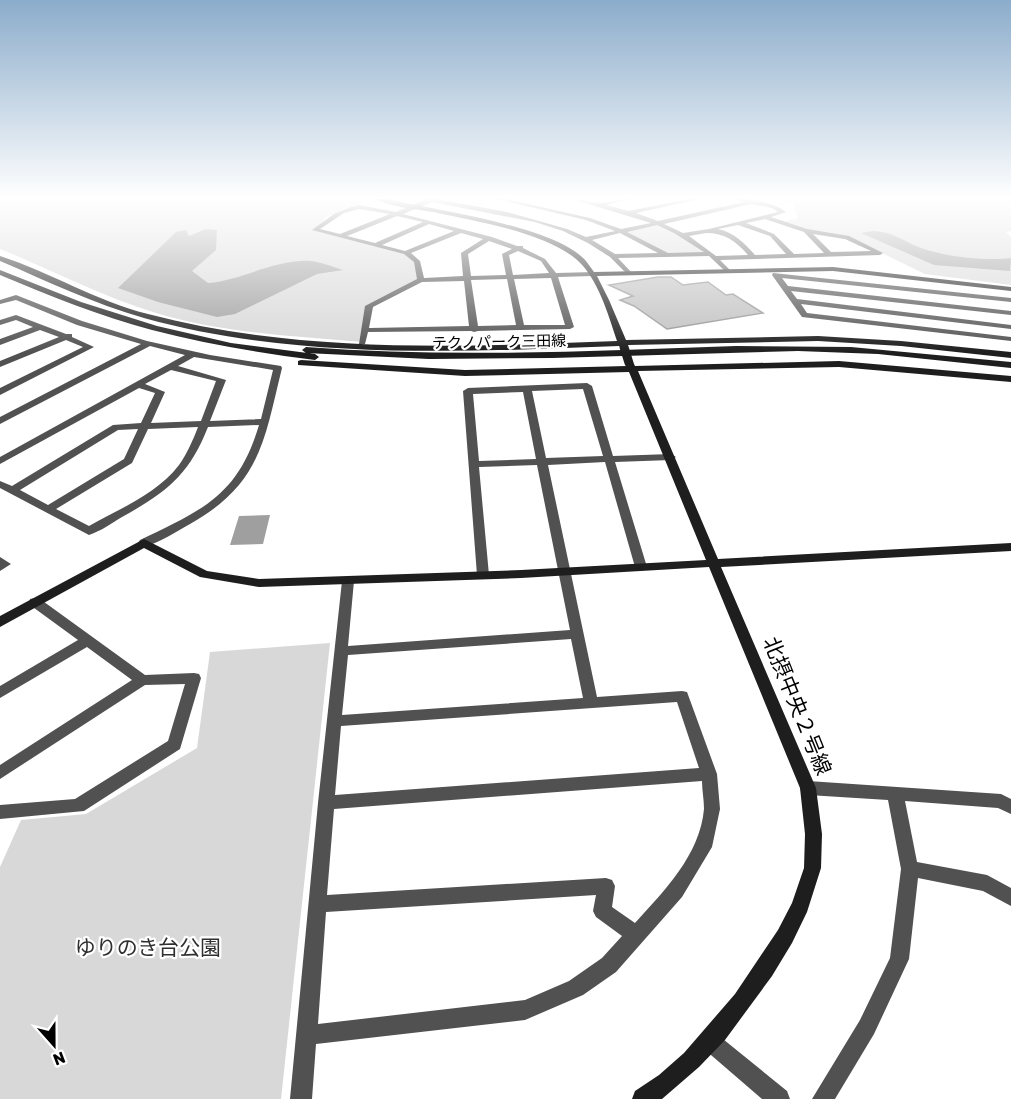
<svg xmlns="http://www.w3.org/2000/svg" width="1011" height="1099" font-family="Rubik,'Noto Sans JP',sans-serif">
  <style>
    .green { fill: #d8d8d8 }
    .water { fill: #9f9f9f }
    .building { fill: #c0c0c0; stroke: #959595; stroke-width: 1.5 }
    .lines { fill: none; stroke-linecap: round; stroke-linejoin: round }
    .street { fill: #515151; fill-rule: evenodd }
    .secondary { fill: #1e1e1e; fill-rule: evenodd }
    .secondary-bridge { stroke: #1e1e1e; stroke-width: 9 }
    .labels { text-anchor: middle; stroke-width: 4.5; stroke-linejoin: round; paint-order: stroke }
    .far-street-label { font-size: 15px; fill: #000; stroke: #fff }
    .near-street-label { font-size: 21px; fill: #000; stroke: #fff }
    .near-park-label { font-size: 21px; fill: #2f2f2f; stroke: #fff }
  </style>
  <rect width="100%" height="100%" fill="#fff"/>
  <path class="green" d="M0 199H351L364 202 326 217 316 229 406 253 417 261 421 280 369 306 362 342C293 336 220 333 153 312 101 296 50 269 0 249Z
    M781 199H1011V231L1006 232 1011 237V285L925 274 849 237 808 231 783 222 798 218 793 204Z
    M658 223 710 254H665L621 231Z
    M330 643 281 1099H0V867L21 820 86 814 197 748 210 652Z"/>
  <path class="water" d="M206 229 217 230 216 250 192 271 208 283C243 280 275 259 311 261 321 262 333 267 343 270L317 274 235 314 217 317 158 302 118 288 176 232 186 230 189 236Z
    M873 231C892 231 903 241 921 248 947 257 984 261 1011 258L1010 271 934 265 861 233Z
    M270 515 263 544 230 545 239 516Z"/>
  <path class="building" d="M658 277H671L683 285 708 282 726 295 733 294 763 313 667 329 634 306 620 300 633 296 609 285Z"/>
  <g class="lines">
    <path class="street" d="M424 199H437L507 212 567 229 586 237 615 231 586 220 496 199H506L590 218 621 229 651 223 572 199C581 199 589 203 598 203 607 203 619 199 629 199L606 205 628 211 689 199H700L636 213 658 221 744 202 734 199C751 199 773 202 786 212L771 217 807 229 849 236 883 253 880 255 720 260 730 270 726 272 709 256 618 258 632 273 628 275 610 257 588 243 563 231 535 222 432 202 403 214 492 237 517 246H523V248L545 259 556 273 595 272 596 274 592 276 558 277 574 327 570 329 478 331 474 332 471 331 368 332 365 344H359L365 306 417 279 414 262 404 254 312 230 334 214 351 207 359 205 396 212 425 200ZM751 204 772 208 778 212 709 229 683 233 664 224ZM359 209 390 214 340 234 320 229 344 213ZM397 216 423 222 375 243 347 236ZM765 219 804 232 824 253 794 254 774 234 746 223ZM429 224 454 231 405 251 382 245ZM657 225 674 233 704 252 668 253 627 232ZM738 225 770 236 786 254 755 255C744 243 734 232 718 229ZM461 233 483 239 461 253 463 276 424 278 420 261 411 253ZM620 233 658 253 615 254 592 240ZM706 233C725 233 736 241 748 255L716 256 689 236ZM813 234 845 239 871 251 831 252ZM489 241 512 249 502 254 506 275 471 276 468 254ZM518 251 541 261 549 273 513 275 509 255ZM551 278 565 325H524L514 279ZM507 279 516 325 478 326 471 280ZM464 281 469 326 369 328 373 307 422 282Z
      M773 273 1011 298V302L782 278 788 286 1011 311V315L791 291 797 299 1011 325V329L801 304 807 313 1011 337V341L802 317 772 275Z
      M16 295 82 321 147 341 210 355 281 366 282 368C264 441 261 484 190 524 176 532 160 542 144 547L140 546 138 543 140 540C202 510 238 496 259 425L208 427C189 475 167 492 122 517 112 523 101 531 89 535L0 488V481L12 486 113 425 141 423 155 393 139 388 0 464V457L185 355 150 346 0 424V417L141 344 77 325 16 300 0 304V300ZM194 357 273 370 261 419 210 421 226 380 178 366ZM171 370 216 381 201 421 151 423 165 392 145 384ZM198 427C193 440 187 454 179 465 157 494 119 509 89 526L56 509 132 463 148 429ZM138 429 124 459 48 505 20 490 118 430Z
      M16 315 66 334H72V337L94 347 0 395V388L83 347 66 340 0 367V361L59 337 40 330 0 345V339L33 327 16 320 0 325V320Z
      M587 383 592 386 613 456 671 454 676 457 671 460 615 462 647 567 641 571 635 567 605 462 548 465 597 697 682 691 687 692 717 774 720 809 712 847 682 897 616 972 583 995 525 1020 316 1044 312 1099H290L318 803 342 581 348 577 354 581 348 646 570 630 537 465 479 467 489 575 483 579 477 575 463 391 468 388ZM583 389 603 456 546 458 532 391ZM523 392 536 459 479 461 473 394ZM571 639 583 698 342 715 348 655ZM677 702 699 768 335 795 341 726ZM702 781C702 790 704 800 704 809 700 855 664 891 635 923L612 907 615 886 612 880 606 878 327 895 334 809ZM596 895 593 911 596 917 622 936 602 958 569 981 525 1000 318 1024 326 912Z
      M0 557 11 564 0 571Z
      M35 598 40 599 145 675 194 673 199 674 201 678 180 749 84 811 0 819V805L75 799 168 741 185 684 145 685 0 779V765L132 680 87 647 0 698V686L78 640 30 605 29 602 30 599Z
      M808 781 1001 794 1011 799V814L998 808 905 801 917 862 987 875 1011 888V906L983 891 918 878 909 959 874 1034 835 1099H812L860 1020 890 958 901 869 888 800 808 795 802 793 800 788 802 783Z
      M711 1032 718 1035 787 1091 790 1099H762L704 1049 701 1042 704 1035Z"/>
    <path class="secondary" d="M375 199H386C435 210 547 225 582 257 587 261 590 267 594 272L833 267 1011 287V291L833 271 597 276 609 300 626 340 818 336 901 341 1011 352V358L901 346 818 341 628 345 627 349 624 350 619 346C464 352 294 360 144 318 94 304 47 281 0 261V256C50 272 96 301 148 314 300 354 462 347 617 341 608 314 598 278 576 259 544 232 474 221 433 212 415 209 391 207 375 199Z
      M0 270 81 302 157 326 231 343 315 354 319 357 315 360C260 353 205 344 152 330 100 316 50 296 0 275Z
      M736 346 851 347 1011 362V368L878 354 798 351 552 358 429 359 306 353 302 350 306 347C450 358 593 351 736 346Z
      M301 360 465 370 627 366 626 364 630 361 633 362 635 366 839 361 1011 376V382L839 367 638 371 718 559 1011 543V551L721 567 816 788 822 834 821 868 807 912 792 943 772 976 725 1040 699 1067 662 1099H632L635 1091 659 1075 684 1053 735 994 778 930 792 903 804 868 805 834 800 788 709 567 521 578 259 587 200 577 144 548 0 627V616L144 539 207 571 259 579 521 570 706 560 629 372 465 376 298 365V361Z"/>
    <path class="secondary-bridge" d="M624 347 629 363"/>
  </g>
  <linearGradient id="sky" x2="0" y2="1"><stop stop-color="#8baccb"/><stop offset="0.56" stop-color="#fff"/><stop offset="1" stop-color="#fff" stop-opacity="0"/></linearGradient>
  <rect width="1011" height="353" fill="url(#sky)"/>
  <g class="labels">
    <g class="far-street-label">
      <text transform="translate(499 342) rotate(-1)" y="5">テクノパーク三田線</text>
    </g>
    <g class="near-street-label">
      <text transform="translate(797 706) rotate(68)" y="7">北摂中央２号線</text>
    </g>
    <g class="near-park-label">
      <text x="148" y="955">ゆりのき台公園</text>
    </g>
  </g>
  <g transform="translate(54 1045) rotate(159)" stroke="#ffffff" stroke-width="4.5" paint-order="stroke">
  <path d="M0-4.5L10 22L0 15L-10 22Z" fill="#000000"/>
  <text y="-9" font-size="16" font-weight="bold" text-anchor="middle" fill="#000000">N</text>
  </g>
</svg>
